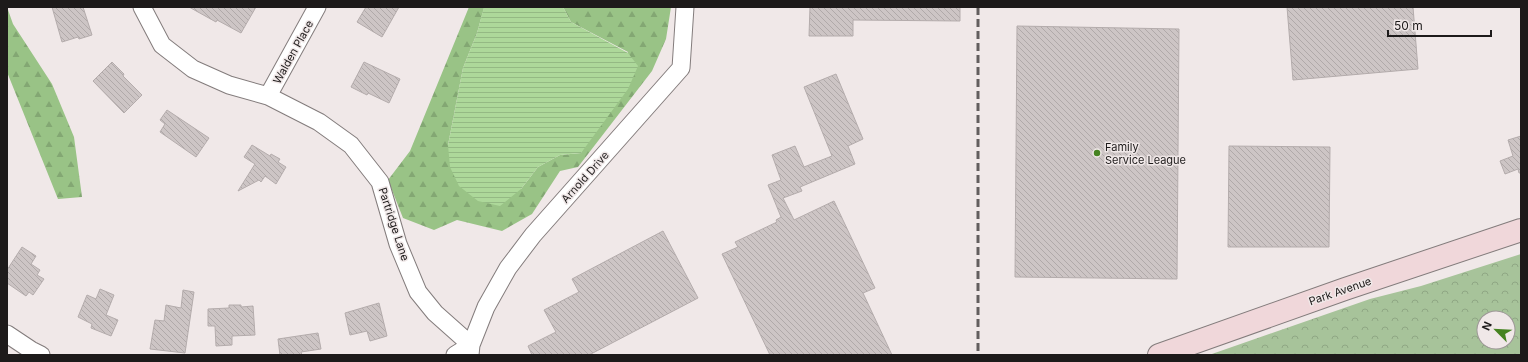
<svg xmlns="http://www.w3.org/2000/svg" width="1528" height="362" font-family="Inter,sans-serif">
  <style>
    .forest { fill: url(#forest-firs) }
    .park { fill: url(#park-crowns); fill-rule: evenodd }
    .water { fill: url(#water-rules) }
    .building { fill: url(#building-back-hatch); stroke: #b4acac }
    .lines { fill: none; stroke-linecap: round; stroke-linejoin: round }
    .minor-casing { stroke: #837c7c; stroke-width: 19 }
    .secondary-casing { stroke: #837c7c; stroke-width: 24 }
    .minor { stroke: #fff; stroke-width: 17 }
    .secondary { stroke: #f0d7da; stroke-width: 22 }
    .rail { stroke: #635e5e; stroke-width: 3; stroke-dasharray: 8 4; stroke-linecap: butt }
    .poi-dot { fill: #468321; stroke: #f0e8e8; stroke-width: 1.5 }
    .labels { text-anchor: middle; stroke-width: 3; stroke-linejoin: round; paint-order: stroke }
    .street-label { font-size: 11px; fill: #1d1a1a; stroke: #f0e8e8 }
    .poi-label { font-size: 11px; fill: #1d1a1a; stroke: #f0e8e8; text-anchor: start }
  </style>
  <defs>
    <pattern id="forest-firs" width="22" height="20" patternUnits="userSpaceOnUse"><rect width="22" height="20" fill="#99c386"/><path d="M5 1l3.5 6h-7zM16 11l3.5 6h-7z" fill="#83a773"/></pattern>
    <pattern id="park-crowns" width="20" height="18" patternUnits="userSpaceOnUse"><rect width="20" height="18" fill="#a7c39a"/><path d="M2 6a3 3 0 1 1 6 0M12 15a3 3 0 1 1 6 0" fill="none" stroke="#8fa784"/></pattern>
    <pattern id="water-rules" width="6" height="5" patternUnits="userSpaceOnUse"><rect width="6" height="5" fill="#add89a"/><path d="M0 2.5h6" fill="none" stroke="#94b984"/></pattern>
    <pattern id="building-back-hatch" width="6" height="6" patternUnits="userSpaceOnUse"><rect width="6" height="6" fill="#cdc5c5"/><path d="M-1 5l2 2M0 0l6 6M5-1l2 2" fill="none" stroke="#b0a9a9"/></pattern>
  </defs>
  <rect width="100%" height="100%" fill="#f0e8e8"/>
  <path class="forest" d="M7 7 13 24 52 84 74 137 82 197 58 199 7 72Z
    M469 7 484 8 477 33 463 68 448 145 521 189 538 167 560 155 581 153 628 52 571 22 563 7H671L666 39 652 71 578 167 560 171 532 214 502 231 457 220 434 230 403 218 388 180 410 151Z"/>
  <path class="park" d="M1521 254V355H1209L1370 299 1421 286ZM1484 318H1508V342H1484Z"/>
  <path class="water" d="M484 7H563L571 22 628 53 638 66 628 89 581 153 560 155 538 167 521 189 500 206 478 201 459 186 450 167 448 145 463 68 477 33Z"/>
  <path class="building" d="M52 7H83L92 35 79 39 78 37 62 42Z
    M189 7H256L241 33 217 20 216 22Z
    M366 7H399L382 37 357 22Z
    M810 7H960V21L853 20V36H809Z
    M1287 7H1413L1418 69 1293 80Z
    M1017 26 1179 29 1177 279 1015 277Z
    M112 62 124 74 123 76 142 95 124 113 93 81Z
    M364 62 400 79 389 103 368 93 367 95 351 87Z
    M836 74 863 139 848 146 855 164 800 187 802 191 783 198 794 220 834 201 875 288 863 293 892 355H770L722 254 738 247 735 242 777 222 776 220 781 217 768 185 781 180 772 155 795 146 804 167 832 156 804 87Z
    M167 110 209 138 196 157 160 132 165 124 160 120Z
    M1521 136V173H1519L1518 169 1505 174 1500 161 1513 156 1508 140Z
    M252 145 270 156 271 154 280 159 278 162 286 167 276 184 265 176 261 182 259 180 238 191 255 164 244 157Z
    M1229 146 1330 147 1329 247H1228Z
    M663 231 698 298 589 355H532L528 346 556 332 544 310 579 292 572 279Z
    M22 247 36 256 31 264 40 270 37 275 44 279 33 295 29 292 26 296 7 283V270Z
    M100 289 114 295 106 315 118 320 111 336 91 328 92 324 78 317 87 295 96 299Z
    M183 290 194 292 185 353 150 349 155 320 164 321 166 305 181 308Z
    M379 303 387 336 370 341 367 331 350 335 345 313Z
    M229 305H241V307L253 306 255 335 232 336V345L216 346 215 326H208V309L229 308Z
    M318 333 321 349 301 352 302 355H280L278 339Z"/>
  <g class="lines">
    <g class="minor-casing">
      <path id="minor" d="M142 7 162 45 193 69 229 85 268 96 319 122 351 145 380 182 398 244 418 292 435 313 471 345 470 355
        M268 96 317 7
        M7 334 31 350 41 355
        M455 355 471 345 486 307 508 268 533 235 681 68 685 7"/>
    </g>
    <g class="secondary-casing">
      <path id="secondary" d="M1159 355 1345 289 1521 230"/>
    </g>
    <use href="#minor" class="minor"/>
    <use href="#secondary" class="secondary"/>
    <path class="rail" d="M978 7V355"/>
  </g>
  <circle class="poi-dot" cx="1097" cy="153" r="4"/>
  <g class="labels">
    <g class="street-label">
      <text transform="translate(293 52) rotate(-61)" y="4">Walden Place</text>
      <text transform="translate(585 177) rotate(-48)" y="4">Arnold Drive</text>
      <text transform="translate(394 224) rotate(72)" y="4">Partridge Lane</text>
      <text transform="translate(1340 291) rotate(-19)" y="4">Park Avenue</text>
    </g>
    <g class="poi-label">
      <text x="1105" y="151">Family<tspan x="1105" dy="13">Service League</tspan></text>
    </g>
  </g>
  <rect width="1528" height="362" fill="none" stroke="#1d1a1a" stroke-width="16"/>
  <g transform="translate(1496 330) rotate(294)"><circle r="19" fill="#f0e8e8" stroke="#9c9696"/>
  <path d="M0-3L7 15L0 10L-7 15Z" fill="#468321"/>
  <text y="-6" font-size="11" font-weight="bold" text-anchor="middle" fill="#1d1a1a">N</text>
  </g>
  <path d="M1388 30v6h103v-6" fill="none" stroke="#1d1a1a" stroke-width="2"/>
  <text x="1394" y="30" font-size="12" fill="#1d1a1a" stroke="#f0e8e8" stroke-width="3" paint-order="stroke">50 m</text>
</svg>
